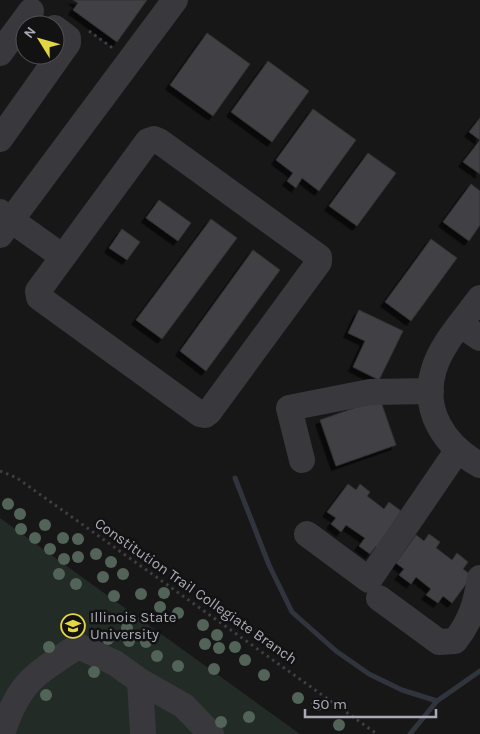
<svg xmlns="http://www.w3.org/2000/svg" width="480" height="734" font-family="Karla,sans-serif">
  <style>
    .green { fill: #232b26 }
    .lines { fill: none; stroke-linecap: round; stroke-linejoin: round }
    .stream { stroke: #30343d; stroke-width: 5 }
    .building { fill: #414145; stroke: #323134; filter: url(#shadow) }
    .path { stroke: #3e3e44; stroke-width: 3; stroke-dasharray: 2.5 4; stroke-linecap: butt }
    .minor { stroke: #38383d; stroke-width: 26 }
    .tree { fill: #526358 }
    .labels { text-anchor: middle; stroke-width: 5; stroke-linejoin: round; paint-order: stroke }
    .street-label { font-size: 15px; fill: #aaaab7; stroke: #121213 }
    .poi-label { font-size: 15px; fill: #aaaab7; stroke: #121213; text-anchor: start }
  </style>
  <defs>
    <filter id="shadow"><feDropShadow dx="-4.5" dy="4.5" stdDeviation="0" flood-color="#0009"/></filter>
  </defs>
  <rect width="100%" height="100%" fill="#171718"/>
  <path class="green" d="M0 518 300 734H0Z"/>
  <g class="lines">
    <path class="stream" d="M235 478 269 565 292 612 336 651 369 674 402 690 437 701 480 671
      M410 734 437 701"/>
  </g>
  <path class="building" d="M73 0H147L117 42 73 10 78 3Z
    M207 33 250 64 213 116 170 85Z
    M268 61 309 91 272 142 231 112Z
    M313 109 356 140 319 191 302 178 296 188 287 181 293 173 276 160Z
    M480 118V140L469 132Z
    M480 140V174L463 162Z
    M368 153 396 173 357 226 329 206Z
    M471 184 480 191V225L469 241 443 222Z
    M159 200 191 223 178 241 146 218Z
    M211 219 237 238 162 339 136 320Z
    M122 229 140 242 127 260 109 248Z
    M431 239 457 258 411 321 385 302Z
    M253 250 280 270 206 371 180 351Z
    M359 310 403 331 379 380 353 367 365 341 348 333Z
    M380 399 396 445 336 466 320 420Z
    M348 484 356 490 360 484 370 492 367 496 384 509 389 502 401 511 384 552 376 546 370 554 359 546 365 538 346 525 341 532 331 524 336 518 327 512Z
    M429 534 440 542 436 548 452 560 457 553 468 562 463 569 472 576 452 603 443 596 438 603 426 595 431 589 416 577 411 584 399 575 404 569 396 563 416 535 424 541Z"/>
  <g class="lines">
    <path class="path" d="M89 31 114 49
      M0 471 17 478 377 734"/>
    <path class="minor" d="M0 53 31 11
      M0 139 68 43V38L55 28
      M154 139 159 141 319 257V262L209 412 205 415 200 414 44 301 39 297 38 291 148 141Z
      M0 212 63 257
      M0 235 175 0
      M480 298C464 320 442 343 434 369 421 411 445 446 480 465
      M461 325 480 338
      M302 460 289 408 370 392 431 391
      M307 534 369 580 457 451
      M379 598 439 642 455 641C471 621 476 603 480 578
      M140 681 184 706 211 734
      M2 734C19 682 34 675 78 646L115 663 140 681 143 734"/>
  </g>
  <g class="tree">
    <circle cx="8" cy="504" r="6"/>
    <circle cx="20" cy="514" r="6"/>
    <circle cx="45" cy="525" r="6"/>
    <circle cx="21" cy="529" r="6"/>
    <circle cx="35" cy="538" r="6"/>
    <circle cx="63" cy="538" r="6"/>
    <circle cx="78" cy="539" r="6"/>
    <circle cx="50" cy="549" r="6"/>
    <circle cx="96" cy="554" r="6"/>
    <circle cx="78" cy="557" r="6"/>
    <circle cx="64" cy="559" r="6"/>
    <circle cx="111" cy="562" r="6"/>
    <circle cx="59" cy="574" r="6"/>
    <circle cx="123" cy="574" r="6"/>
    <circle cx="103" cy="577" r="6"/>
    <circle cx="76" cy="584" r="6"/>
    <circle cx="164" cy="593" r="6"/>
    <circle cx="141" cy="594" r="6"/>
    <circle cx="114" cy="596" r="6"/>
    <circle cx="160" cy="607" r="6"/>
    <circle cx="178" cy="613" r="6"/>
    <circle cx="203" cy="625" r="6"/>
    <circle cx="127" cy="628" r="6"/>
    <circle cx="217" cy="635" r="6"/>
    <circle cx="108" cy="639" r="6"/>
    <circle cx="129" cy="641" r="6"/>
    <circle cx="146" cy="642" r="6"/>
    <circle cx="205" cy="644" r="6"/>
    <circle cx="49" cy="647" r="6"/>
    <circle cx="235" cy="647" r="6"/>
    <circle cx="219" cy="648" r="6"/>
    <circle cx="157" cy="656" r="6"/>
    <circle cx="245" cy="660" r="6"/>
    <circle cx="178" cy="666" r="6"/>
    <circle cx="214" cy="669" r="6"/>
    <circle cx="94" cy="672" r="6"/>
    <circle cx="264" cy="675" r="6"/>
    <circle cx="46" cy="695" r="6"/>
    <circle cx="298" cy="698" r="6"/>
    <circle cx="317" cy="705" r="6"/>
    <circle cx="249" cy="717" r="6"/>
    <circle cx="221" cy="722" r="6"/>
    <circle cx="339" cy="725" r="6"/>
  </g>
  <defs>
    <g id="university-ring" transform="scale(1.25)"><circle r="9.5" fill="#121213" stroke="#e3d644" stroke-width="1.5"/><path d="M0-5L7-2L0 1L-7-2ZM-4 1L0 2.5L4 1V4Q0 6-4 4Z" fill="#e3d644"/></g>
  </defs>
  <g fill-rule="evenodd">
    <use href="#university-ring" x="73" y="626"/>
  </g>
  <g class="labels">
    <g class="street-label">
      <text transform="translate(196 591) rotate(35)" y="5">Constitution Trail Collegiate Branch</text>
    </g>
    <g class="poi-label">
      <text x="90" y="622">Illinois State<tspan x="90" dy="17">University</tspan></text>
    </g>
  </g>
  <g transform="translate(40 40) rotate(307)"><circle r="24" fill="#121213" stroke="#4f4f55"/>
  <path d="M0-4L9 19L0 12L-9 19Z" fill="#e3d644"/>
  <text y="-8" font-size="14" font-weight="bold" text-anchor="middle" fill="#aaaab7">N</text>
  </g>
  <path d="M305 709v8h131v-8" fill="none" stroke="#aaaab7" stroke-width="2.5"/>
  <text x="312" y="709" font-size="15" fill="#aaaab7" stroke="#121213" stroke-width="4" paint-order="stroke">50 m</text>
</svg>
